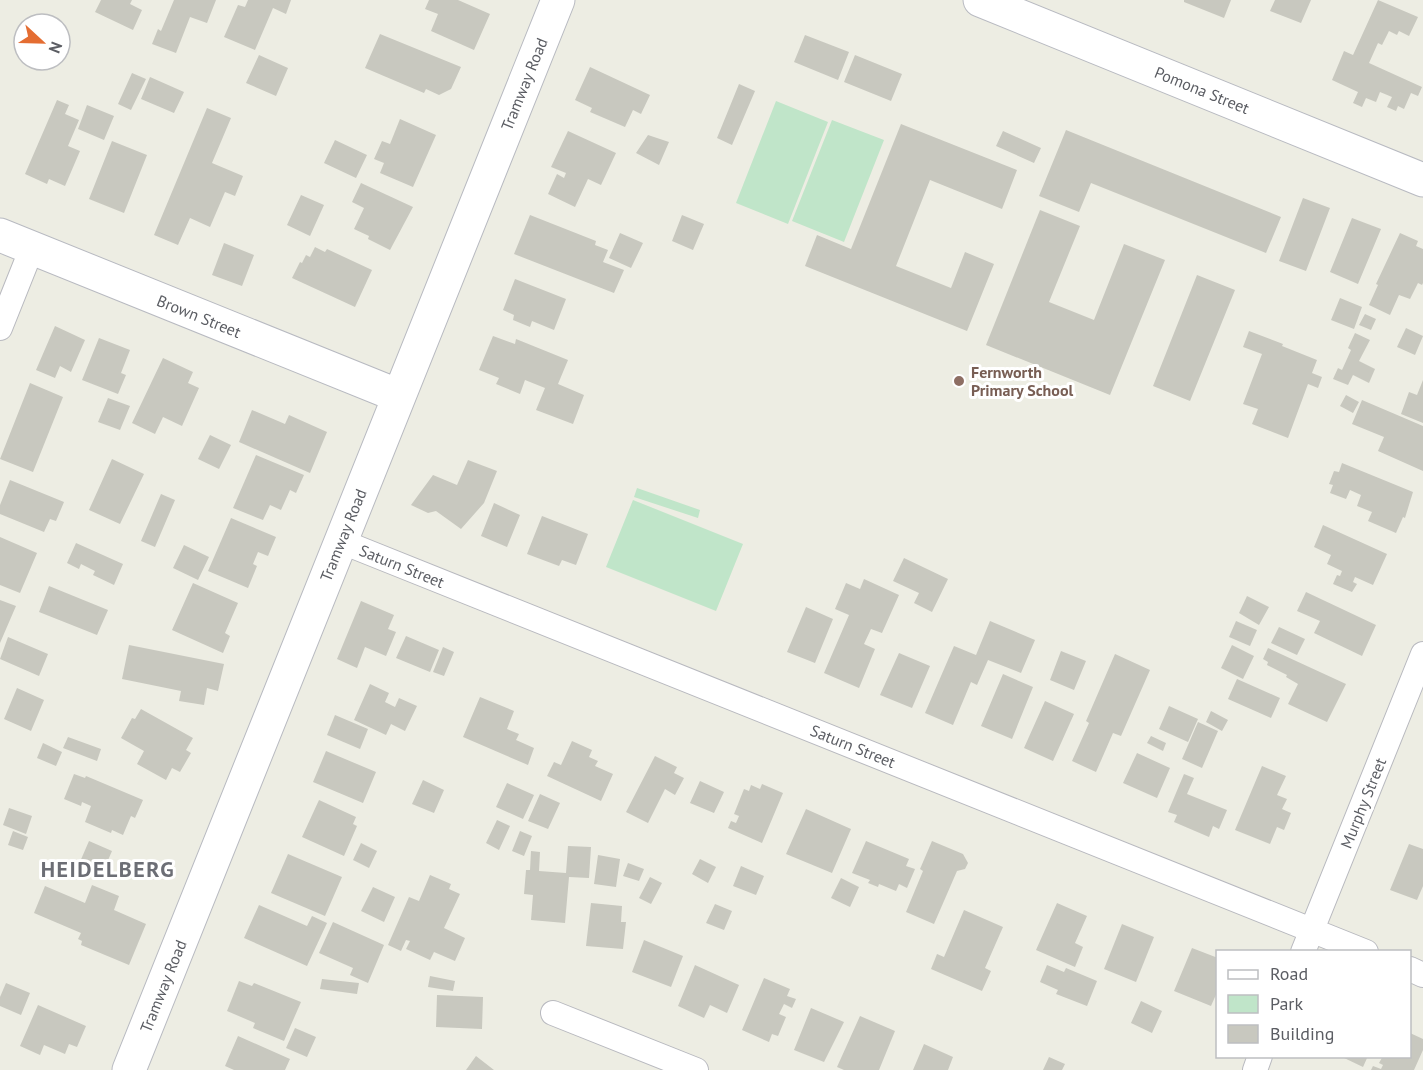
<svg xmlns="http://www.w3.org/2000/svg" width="1423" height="1070" font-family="'PT Sans',sans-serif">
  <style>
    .green { fill: #c0e5c9 }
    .building { fill: #c8c8bf }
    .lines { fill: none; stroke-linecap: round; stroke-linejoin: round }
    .street-casing { stroke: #b8b9bf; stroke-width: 26 }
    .secondary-casing { stroke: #b8bac1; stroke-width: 35 }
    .street { stroke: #fff; stroke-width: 24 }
    .secondary { stroke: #fff; stroke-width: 33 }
    .education-dot { fill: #8d6e63; stroke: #fff; stroke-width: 2 }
    .labels { text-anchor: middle; stroke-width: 6; stroke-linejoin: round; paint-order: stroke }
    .street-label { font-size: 16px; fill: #5b5d63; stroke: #fff }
    .education-label { font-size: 16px; font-weight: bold; fill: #785e54; stroke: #fff; text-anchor: start }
    .district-label { font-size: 22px; font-weight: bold; letter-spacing: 1.5px; fill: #6c6e75; stroke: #fff }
  </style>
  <rect width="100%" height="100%" fill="#edede3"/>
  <path class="green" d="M776 101 828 122 788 224 736 203Z
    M832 120 884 140 844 242 792 221Z
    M637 488 700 510 698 518 634 497Z
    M633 500 743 544 716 611 606 567Z"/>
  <path class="building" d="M101 0H132L130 4 142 10 133 30 95 12Z
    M174 0H216L207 23 190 17 176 53 152 44 158 29 161 31Z
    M248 0H291L286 14 273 8 255 50 224 37 238 5 245 7Z
    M429 0H458L490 14 474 50 431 31 438 14 425 9Z
    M1184 0H1231L1224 18 1184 2Z
    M1275 0H1311L1301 23 1270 11Z
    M1378 0 1418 17 1409 36 1399 31 1397 35 1389 31 1382 45 1378 43 1369 63 1422 87 1418 96 1411 93 1404 109 1398 106 1396 111 1387 107 1392 97 1380 92 1376 102 1366 98 1362 107 1353 103 1358 92 1332 80 1344 51 1353 55Z
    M380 34 461 67 451 89 439 95 426 89 424 93 365 68Z
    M805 35 849 52 838 80 794 62Z
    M259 55 288 68 276 96 246 83Z
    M855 55 902 74 891 101 844 82Z
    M590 67 650 95 641 114 633 110 625 127 590 112 592 108 575 100Z
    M132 73 146 79 131 110 118 104Z
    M150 77 184 92 174 113 141 99Z
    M739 84 755 91 732 145 717 138Z
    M57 100 69 105 65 114 79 120 68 146 80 151 65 186 49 179 47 184 25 174Z
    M87 105 114 116 104 140 78 129Z
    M207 108 231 118 212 163 243 176 235 196 225 192 210 227 190 218 178 245 154 235Z
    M400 119 436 135 413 187 380 173 384 163 374 159 382 141 390 144Z
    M901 124 1017 170 1002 209 930 180 896 266 951 288 965 252 994 264 967 331 805 266 817 235 851 249Z
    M1066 130 1281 217 1266 253 1091 183 1079 212 1039 196Z
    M568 131 616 153 601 185 588 179 575 207 548 194 557 174 564 178 566 173 551 167Z
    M1003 131 1041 148 1034 163 996 146Z
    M648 135 669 142 659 165 636 153Z
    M335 140 367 155 356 178 324 163Z
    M112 141 147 155 124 213 89 199Z
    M361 183 413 207 390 250 368 239 369 236 354 229 364 208 352 202Z
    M301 195 324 205 310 236 287 225Z
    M1303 198 1330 208 1306 271 1279 261Z
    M1040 210 1080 226 1049 302 1094 320 1124 244 1165 260 1110 395 986 345Z
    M530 215 596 241 595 245 608 250 603 262 624 270 614 293 514 254Z
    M682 215 704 224 693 250 672 241Z
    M1352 218 1381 229 1358 284 1330 272Z
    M620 233 643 243 631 268 609 258Z
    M1400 233 1418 241 1416 246 1423 249V283L1422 285 1418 283 1410 299 1399 295 1390 315 1369 305 1378 285 1376 284Z
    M224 243 254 255 242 286 212 275Z
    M315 247 325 252 327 249 372 270 355 307 292 278 300 262 302 263 306 255 310 257Z
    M1197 275 1235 290 1190 401 1153 386Z
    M515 279 566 299 554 330 532 321 530 327 513 320 514 315 503 310Z
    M1340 298 1362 307 1354 329 1331 320Z
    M1365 314 1376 319 1371 330 1359 325Z
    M55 326 85 340 71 372 60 366 55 378 36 370Z
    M1406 328 1423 336 1415 355 1397 347Z
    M1249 331 1283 344 1282 346 1317 360 1312 373 1322 377 1318 388 1308 384 1288 438 1252 424 1258 409 1243 404 1262 354 1243 347Z
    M1355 333 1370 340 1359 361 1375 369 1369 383 1353 375 1348 385 1333 379 1338 368 1342 370 1351 350 1348 348Z
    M493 336 515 344 516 339 568 360 558 384 584 395 573 424 536 410 545 388 525 380 520 394 496 384 499 378 479 370Z
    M99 338 130 350 121 373 126 375 118 394 82 380Z
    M163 358 193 372 188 383 199 388 182 426 163 417 155 434 132 423Z
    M1423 380V423L1401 414 1409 392 1417 395Z
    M30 383 63 397 33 472 0 459Z
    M1346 395 1359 402 1353 413 1340 406Z
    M108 398 130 406 120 430 98 422Z
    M1362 400 1423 426V471L1378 451 1384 437 1352 424Z
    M252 410 285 424 289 415 327 432 310 473 239 442Z
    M210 435 231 445 219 469 198 459Z
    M256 455 304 475 296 493 290 490 281 510 270 505 263 520 233 508Z
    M112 459 144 474 120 524 89 510Z
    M468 460 497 471 484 503 461 529 436 511 428 513 411 505 433 475 457 485Z
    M1342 463 1413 492 1405 518 1403 517 1396 533 1368 521 1372 512 1357 506 1361 495 1350 490 1346 499 1330 493 1333 485 1329 484 1334 471 1339 472Z
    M10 480 64 502 56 521 50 519 44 532 0 514V505Z
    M161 494 175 500 155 547 141 541Z
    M494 503 520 515 507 547 481 536Z
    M542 516 588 534 576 565 562 560 559 566 527 554Z
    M231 518 276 537 268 556 258 552 253 564 257 566 248 588 208 571Z
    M1323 525 1387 554 1373 585 1355 577 1353 582 1357 584 1352 592 1333 584 1337 575 1340 576 1342 571 1327 564 1331 555 1314 547Z
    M0 537 37 553 20 593 0 585Z
    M76 543 123 564 114 585 93 575 95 571 81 564 79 569 67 563Z
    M184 545 209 557 198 580 173 568Z
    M904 558 948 579 932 612 914 603 919 593 893 581Z
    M864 579 899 595 882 633 871 629 864 644 875 649 859 688 824 673 849 615 835 609 846 583 860 589Z
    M193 583 238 603 225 633 230 636 223 653 172 630Z
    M49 586 108 610 97 635 39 612Z
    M1306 592 1376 625 1362 656 1314 633 1320 621 1297 611Z
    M1247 596 1269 607 1259 625 1239 613Z
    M0 600 16 606 0 643Z
    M361 601 394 615 388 629 396 632 386 656 365 647 357 668 337 659Z
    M806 607 833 619 815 663 787 652Z
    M990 621 1035 640 1021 673 988 660 977 685 971 682 953 725 925 713 954 646 976 655Z
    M1236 621 1257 630 1250 646 1229 637Z
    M1279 627 1305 639 1297 655 1271 643Z
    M406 636 439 650 430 672 396 658Z
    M8 637 48 654 39 676 0 659Z
    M129 645 224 664 218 691 207 688 204 705 179 701 181 691 122 679Z
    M1232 645 1254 656 1243 679 1221 668Z
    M443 647 454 652 444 676 433 672Z
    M1268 648 1346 684 1327 722 1288 704 1298 684 1286 677 1287 675 1267 665 1268 662 1263 659Z
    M1061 651 1086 661 1074 690 1050 680Z
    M899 653 930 666 912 708 880 695Z
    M1115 654 1150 670 1121 736 1113 733 1096 772 1072 761 1089 723 1086 721Z
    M1003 674 1033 687 1012 739 981 726Z
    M1237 679 1280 698 1271 718 1228 699Z
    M370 684 389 693 385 702 395 707 399 698 417 706 405 731 391 724 386 735 354 720Z
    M17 688 44 700 31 731 4 719Z
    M480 697 514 711 507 729 519 734 516 740 534 748 528 765 463 737Z
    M1045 701 1074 714 1053 761 1024 748Z
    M1169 706 1198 719 1188 742 1159 729Z
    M141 709 193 738 186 750 191 753 180 772 172 768 166 780 137 764 144 751 121 738 132 718 135 719Z
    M1211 711 1228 720 1222 731 1206 722Z
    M335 715 368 729 360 749 327 735Z
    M1198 722 1218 731 1202 768 1182 759Z
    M1151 736 1166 743 1163 751 1147 743Z
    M68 737 101 749 97 761 63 748Z
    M572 741 592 750 589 757 598 761 595 766 613 774 601 801 547 776 554 762 561 765Z
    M43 743 62 752 56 766 37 758Z
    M326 751 376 772 363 803 313 782Z
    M1137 753 1170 768 1157 798 1123 783Z
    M655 756 677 767 674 773 684 778 675 795 665 789 648 823 626 812Z
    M1262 766 1286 776 1277 795 1287 799 1282 809 1291 813 1284 830 1277 827 1270 844 1235 830Z
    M74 774 85 778 86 776 143 800 135 818 131 816 123 835 112 830 111 833 85 822 91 806 82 802 81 806 64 799Z
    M1184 774 1194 778 1187 794 1227 810 1219 829 1213 826 1209 837 1174 822 1177 815 1168 812Z
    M423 780 444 790 434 813 412 804Z
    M700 781 724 792 714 813 690 803Z
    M507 783 534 795 523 819 496 807Z
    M762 784 783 793 762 843 728 828 731 821 736 823 739 816 734 814 744 789 749 791 751 785 760 789Z
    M540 794 560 803 548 829 528 821Z
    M319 800 356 817 353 824 357 826 344 856 302 837Z
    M9 808 32 816 26 834 3 825Z
    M806 809 851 829 832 873 786 854Z
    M497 820 510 826 499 850 486 843Z
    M13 831 28 837 23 850 8 845Z
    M520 831 532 836 524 856 512 851Z
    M89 841 112 851 102 874 79 864Z
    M866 841 909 859 906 866 915 869 907 888 899 884 896 891 879 884 878 887 868 883 870 880 852 873Z
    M932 841 963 854 968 863 965 869 957 871 934 924 906 912 923 871 920 869Z
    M361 843 377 851 369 868 353 860Z
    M1409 844 1423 849V886L1417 900 1390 890Z
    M568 846 591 847 589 878 569 877 565 923 531 920 533 895 524 894 526 870H530L531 851 540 852 539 871 566 873Z
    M288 854 342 877 325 916 271 893Z
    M598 855 620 859 616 887 594 884Z
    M700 859 716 867 708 883 692 874Z
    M628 863 644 869 639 881 623 876Z
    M741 866 764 876 756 895 733 886Z
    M430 875 451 884 449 889 460 894 444 928 465 938 455 961 434 952 430 960 406 949 410 941 406 940 401 951 388 945 409 897 419 901Z
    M650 877 662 883 651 904 639 898Z
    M841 878 859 887 850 907 831 898Z
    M92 885 119 896 114 910 146 924 129 965 81 945 82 941 78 939 81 933 34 913 45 886 85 903Z
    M373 887 395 897 384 922 361 911Z
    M591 903 622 906 621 922H626L623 949 586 946Z
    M1057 903 1087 916 1075 943 1083 947 1075 967 1036 950Z
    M715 904 732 911 724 930 706 923Z
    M259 905 307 926 312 916 327 923 307 966 244 938Z
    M964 910 1003 927 985 968 991 971 982 991 931 969 937 954 944 957Z
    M333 922 384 945 368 983 350 975 353 968 319 953Z
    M1122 924 1154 937 1136 982 1104 969Z
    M644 940 683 956 671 987 632 972Z
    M1192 948 1218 958V990L1211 1006 1174 991Z
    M695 965 739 985 727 1013 710 1005 704 1018 678 1006Z
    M1047 965 1064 972 1066 968 1097 981 1087 1006 1056 994 1058 990 1040 982Z
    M430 976 455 981 453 991 428 987Z
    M764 978 790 989 787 996 796 999 792 1008 784 1004 779 1014 786 1017 778 1036 772 1034 769 1042 742 1030Z
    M322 979 359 983 357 994 320 989Z
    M239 981 252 986 254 983 301 1002 284 1041 253 1028 255 1023 227 1011Z
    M6 983 30 993 21 1015 0 1006V997Z
    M437 995 483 997 482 1029 436 1027Z
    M1141 1001 1162 1011 1152 1033 1131 1023Z
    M38 1005 86 1026 77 1047 69 1044 65 1054 44 1045 40 1055 20 1046Z
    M811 1008 844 1022 824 1062 794 1050Z
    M860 1016 895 1031 879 1070H844L837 1067Z
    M295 1028 316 1037 307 1057 286 1048Z
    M1410 1033 1423 1039V1050L1414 1070H1371L1373 1066 1381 1069 1383 1065 1379 1063 1383 1056H1410Z
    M238 1036 290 1059 285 1070H234L225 1066Z
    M924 1044 953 1057 948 1070H913Z
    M476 1056 494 1070H466Z
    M1340 1056H1368L1363 1067Z
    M1049 1057 1065 1064 1062 1070H1043Z"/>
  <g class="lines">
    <g class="street-casing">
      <path id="street" d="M0 328 32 248
        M340 541 1366 952
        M1303 952 1423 654
        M1410 969 1423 975
        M553 1013 696 1070
        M1255 1070 1260 1056"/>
    </g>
    <g class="secondary-casing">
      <path id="secondary" d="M980 0 1423 180
        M0 235 399 396
        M129 1070 558 0"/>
    </g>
    <use href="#street" class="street"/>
    <use href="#secondary" class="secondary"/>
  </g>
  <circle class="education-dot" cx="959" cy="381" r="6"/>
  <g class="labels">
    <g class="street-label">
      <text transform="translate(524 84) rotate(-68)" y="6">Tramway Road</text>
      <text transform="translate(1202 90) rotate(22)" y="6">Pomona Street</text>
      <text transform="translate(199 316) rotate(22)" y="6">Brown Street</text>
      <text transform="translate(343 535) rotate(-68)" y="6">Tramway Road</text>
      <text transform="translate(402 566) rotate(22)" y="6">Saturn Street</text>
      <text transform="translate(853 746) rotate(22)" y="6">Saturn Street</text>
      <text transform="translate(1363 803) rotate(-68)" y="6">Murphy Street</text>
      <text transform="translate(163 986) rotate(-68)" y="6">Tramway Road</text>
    </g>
    <g class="education-label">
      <text x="971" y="378">Fernworth<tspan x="971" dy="18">Primary School</tspan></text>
    </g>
    <g class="district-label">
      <text x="108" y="877">HEIDELBERG</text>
    </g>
  </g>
  <rect x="1216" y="950" width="195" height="108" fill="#ffffff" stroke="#bdbec1" stroke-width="1.5"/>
  <rect x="1228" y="970" width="30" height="9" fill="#ffffff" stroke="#bdbec1" stroke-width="1.5"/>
  <text x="1270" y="980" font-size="18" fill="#5b5d63">Road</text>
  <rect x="1228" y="995" width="30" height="18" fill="#c0e5c9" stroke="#bdbec1" stroke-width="1.5"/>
  <text x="1270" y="1010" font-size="18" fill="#5b5d63">Park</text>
  <rect x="1228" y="1025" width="30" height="18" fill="#c8c8bf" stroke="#bdbec1" stroke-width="1.5"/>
  <text x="1270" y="1040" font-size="18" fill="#5b5d63">Building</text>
  <g transform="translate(42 42) rotate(112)"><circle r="28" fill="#ffffff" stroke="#bdbec1" stroke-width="1.5"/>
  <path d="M0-4.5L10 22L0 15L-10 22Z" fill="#e46d32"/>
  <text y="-9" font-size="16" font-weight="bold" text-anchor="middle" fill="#5b5d63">N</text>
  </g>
</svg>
